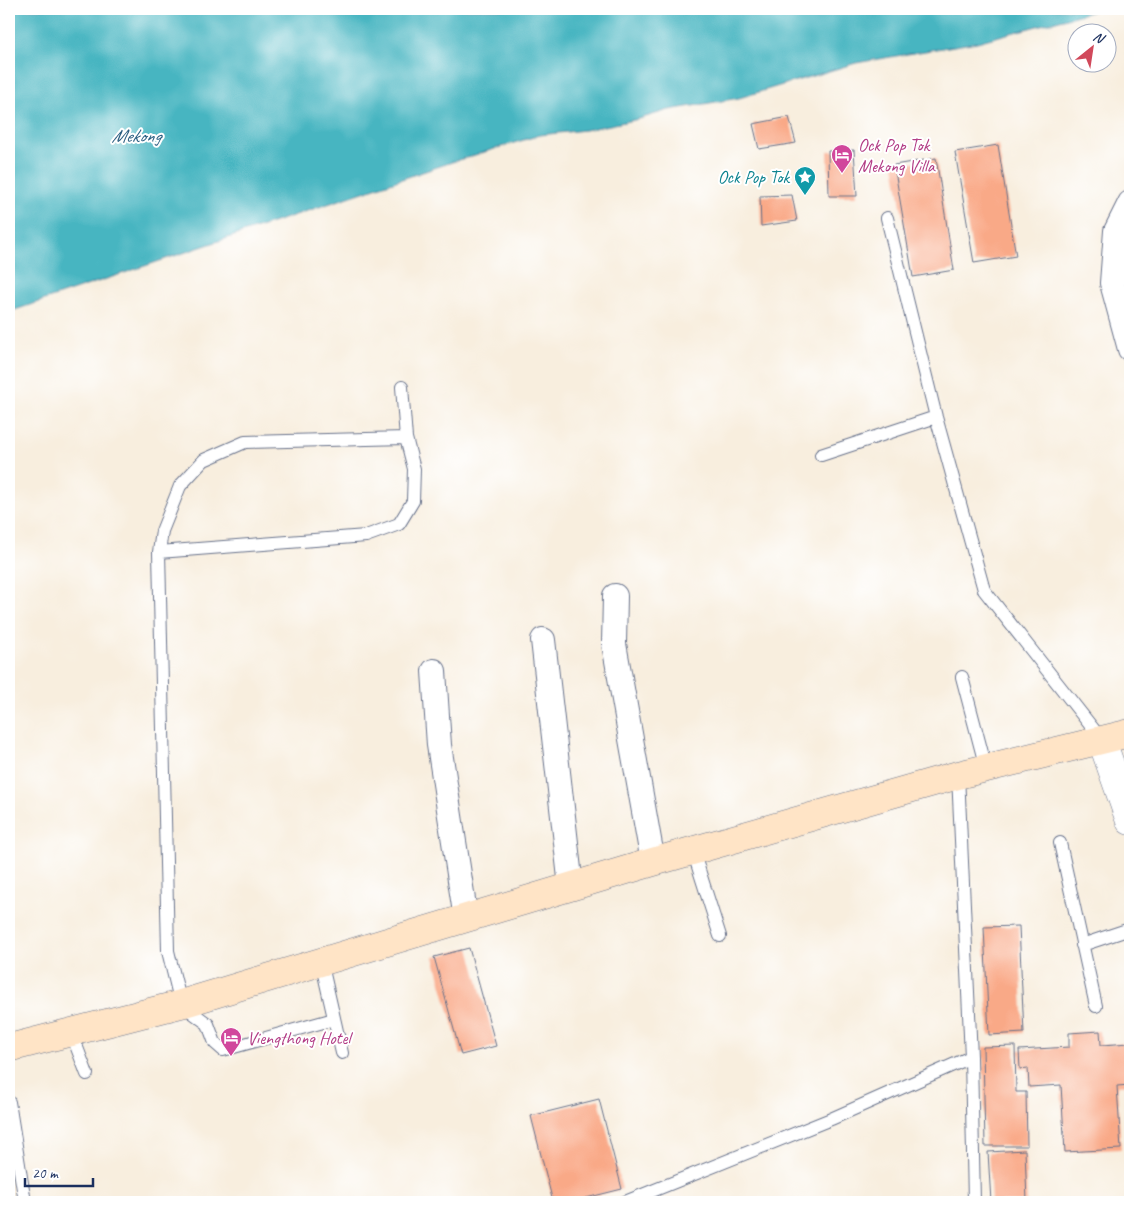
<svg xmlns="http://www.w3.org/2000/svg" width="1139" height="1211" font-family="Caveat,sans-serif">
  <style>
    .water { fill: #46b5c1; stroke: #307290 }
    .building { fill: #f9a987 }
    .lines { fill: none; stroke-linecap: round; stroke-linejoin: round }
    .service-casing { stroke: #68728b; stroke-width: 14 }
    .minor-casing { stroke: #68728b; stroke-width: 26 }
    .tertiary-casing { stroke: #68728b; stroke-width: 29 }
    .secondary-casing { stroke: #68728b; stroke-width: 29 }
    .service { stroke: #fff; stroke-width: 12 }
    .minor { stroke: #fff; stroke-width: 24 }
    .tertiary { stroke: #fff; stroke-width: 28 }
    .secondary { stroke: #ffe4c6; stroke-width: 28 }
    .labels { text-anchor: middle; stroke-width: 4; stroke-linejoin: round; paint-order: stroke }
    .hotel-label { font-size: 18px; fill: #b23c85; stroke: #fff; text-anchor: start }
    .culture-label { font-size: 18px; fill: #0d838f; stroke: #fff; text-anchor: end }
    .water-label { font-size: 19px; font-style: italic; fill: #2a5e81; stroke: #fff }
  </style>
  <rect width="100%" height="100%" fill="#fff"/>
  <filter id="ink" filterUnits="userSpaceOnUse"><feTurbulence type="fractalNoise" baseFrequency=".02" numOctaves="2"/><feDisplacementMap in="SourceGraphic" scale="10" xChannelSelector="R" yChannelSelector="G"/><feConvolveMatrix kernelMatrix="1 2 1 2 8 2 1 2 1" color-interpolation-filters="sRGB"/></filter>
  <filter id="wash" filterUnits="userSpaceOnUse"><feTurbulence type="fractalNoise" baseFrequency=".0096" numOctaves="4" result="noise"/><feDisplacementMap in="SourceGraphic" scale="20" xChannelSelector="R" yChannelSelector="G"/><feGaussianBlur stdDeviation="1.12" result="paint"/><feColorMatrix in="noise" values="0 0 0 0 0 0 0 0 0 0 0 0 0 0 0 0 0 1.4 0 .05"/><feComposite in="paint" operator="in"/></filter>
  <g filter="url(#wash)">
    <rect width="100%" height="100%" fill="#f8eede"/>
    <path class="water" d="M9 9H1101L977 42 856 63 739 98 669 110 639 119 585 130 540 135 452 162 9 312Z"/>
    <g id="blocks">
      <path class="building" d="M789 117 796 143 759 149 753 124Z
        M998 145 1016 256 974 263 955 152Z
        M854 150 857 196H829L828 151Z
        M936 158 954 270 913 277 894 165Z
        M792 195 797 221 761 226 760 196Z
        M1019 926 1024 1033 989 1035 984 927Z
        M469 948 496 1046 461 1055 434 957Z
        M1100 1031 1101 1045 1130 1043V1085L1117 1086 1121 1149 1065 1152 1061 1085 1029 1087 1028 1068 1020 1069 1019 1050 1069 1047V1033Z
        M1015 1046 1016 1092H1026L1027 1146H985L983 1047Z
        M599 1099 622 1189 570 1202H553L531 1116Z
        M1025 1150 1027 1202H991L988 1152Z"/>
    </g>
  </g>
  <g filter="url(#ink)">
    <use href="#blocks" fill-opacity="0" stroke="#68728b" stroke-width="1"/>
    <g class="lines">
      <g class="service-casing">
        <path id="service" d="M887 218 936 417 984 590 1102 740
          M821 455 936 417
          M159 552 366 536 399 524 413 501 414 469 406 438 402 387
          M962 677 986 768
          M958 775 971 1057 974 1202
          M1060 843 1096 1006
          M693 851 720 936
          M1082 945 1130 929
          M321 961 342 1053
          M334 1019 223 1050 215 1043 208 1024 181 1004 168 951 159 552 162 531 180 486 204 460 245 442 406 438
          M71 1032 87 1074
          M9 1102 25 1202
          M625 1202 831 1119 971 1057"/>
      </g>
      <g class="minor-casing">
        <path id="minor" d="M1130 203 1116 231 1112 283 1130 349
          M615 596 614 644 653 862
          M543 640 571 887
          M434 671 439 745 466 919"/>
      </g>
      <g class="tertiary-casing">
        <path id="tertiary" d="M1102 741 1130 821"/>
      </g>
      <g class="secondary-casing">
        <path id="secondary" d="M9 1048 181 1004 653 862 958 775 1130 733"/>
      </g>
      <use href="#service" class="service"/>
      <use href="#minor" class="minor"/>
      <use href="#tertiary" class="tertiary"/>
      <use href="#secondary" class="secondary"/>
    </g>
  </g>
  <defs>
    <g id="hotel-pin" transform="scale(1.125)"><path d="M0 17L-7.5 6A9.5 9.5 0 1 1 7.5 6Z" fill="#d1479c" stroke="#fff"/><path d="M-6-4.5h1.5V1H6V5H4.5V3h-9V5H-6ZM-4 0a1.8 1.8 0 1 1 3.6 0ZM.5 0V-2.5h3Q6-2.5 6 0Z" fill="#fff"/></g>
    <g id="sight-pin" transform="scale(1.125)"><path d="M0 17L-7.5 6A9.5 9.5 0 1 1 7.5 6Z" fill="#0f9aa8" stroke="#fff"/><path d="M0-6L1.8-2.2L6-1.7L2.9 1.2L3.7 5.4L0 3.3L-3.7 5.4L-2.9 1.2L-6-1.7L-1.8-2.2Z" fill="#fff"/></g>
  </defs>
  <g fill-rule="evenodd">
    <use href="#hotel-pin" x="842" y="155"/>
    <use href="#sight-pin" x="805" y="177"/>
    <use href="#hotel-pin" x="231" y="1038"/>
  </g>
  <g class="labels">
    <g class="hotel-label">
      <text x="858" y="151">Ock Pop Tok<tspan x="858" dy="21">Mekong Villa</tspan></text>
      <text x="247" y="1044">Viengthong Hotel</text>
    </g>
    <g class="culture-label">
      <text x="789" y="183">Ock Pop Tok</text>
    </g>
    <g class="water-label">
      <text x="136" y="142">Mekong</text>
    </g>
  </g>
  <rect width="1139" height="1211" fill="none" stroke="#fff" stroke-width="30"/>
  <g transform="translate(1092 48) rotate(30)"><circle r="24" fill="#ffffff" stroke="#a4acbf"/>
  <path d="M0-4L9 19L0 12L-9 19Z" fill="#d1495b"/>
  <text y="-8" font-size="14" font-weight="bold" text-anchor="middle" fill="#1b2f5e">N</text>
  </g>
  <path d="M25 1178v8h68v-8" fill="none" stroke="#1b2f5e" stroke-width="2.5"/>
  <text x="32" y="1178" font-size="15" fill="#1b2f5e" stroke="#ffffff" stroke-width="4" paint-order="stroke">20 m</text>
</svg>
